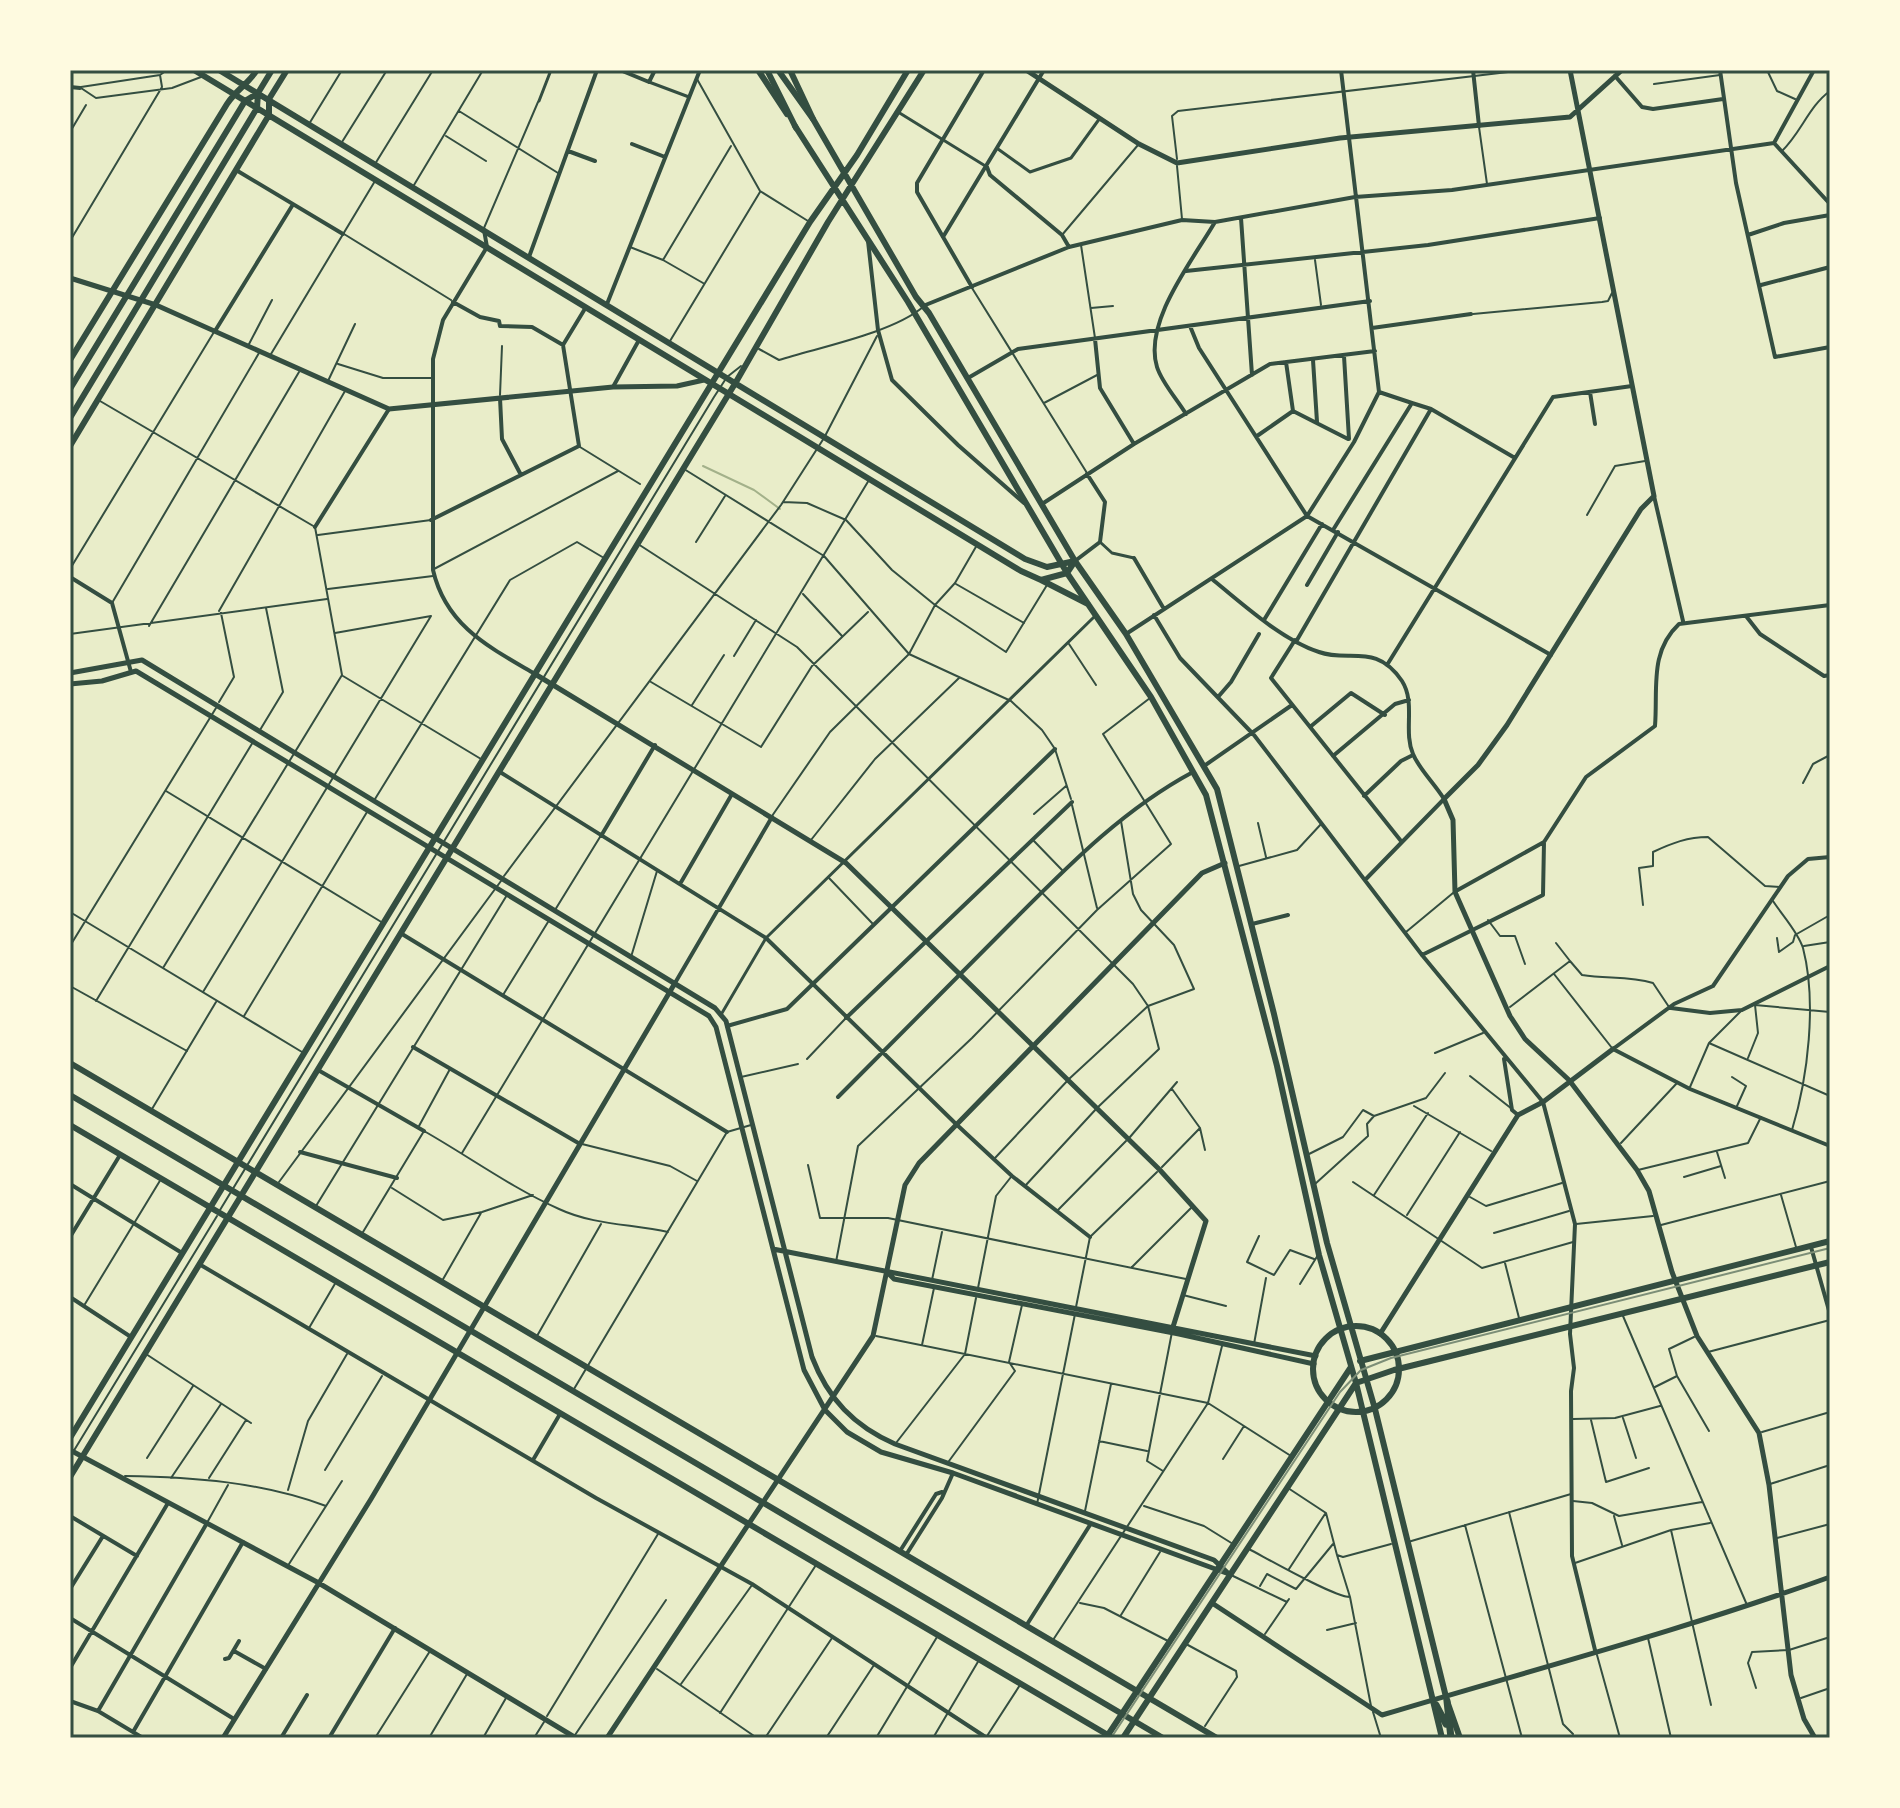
<svg xmlns="http://www.w3.org/2000/svg" width="1900" height="1808" font-family="Karla,sans-serif">
  <style>
    .lines { fill: none; stroke-linecap: round; stroke-linejoin: round }
    .stream { stroke: #a3b18a; stroke-width: 2 }
    .service { stroke: #344e41; stroke-width: 2 }
    .pedestrian { stroke: #344e41; stroke-width: 3 }
    .minor { stroke: #344e41; stroke-width: 4 }
    .tertiary { stroke: #344e41; stroke-width: 5 }
    .secondary { stroke: #344e41; stroke-width: 6 }
    .primary { stroke: #344e41; stroke-width: 6 }
    .trunk { stroke: #344e41; stroke-width: 7 }
    .rail { stroke: #7c8e77; stroke-width: 2 }
    .neatline { fill: none; stroke: #344e41; stroke-width: 3 }
  </style>
  <rect width="100%" height="100%" fill="#e9edc9"/>
  <g class="lines">
    <path class="stream" d="M703 466 754 490 780 509"/>
    <path class="service" d="M1767 70 1777 91 1795 99
      M697 79 760 191 808 221
      M1654 84 1720 75
      M81 87 160 75 167 70
      M81 88 96 98 172 88 201 77
      M459 111 558 173
      M309 124 342 70
      M1479 127 1487 184
      M70 132 86 105
      M446 136 486 161
      M342 142 387 70
      M1782 151C1801 133 1809 106 1830 91
      M1177 159 1172 116 1178 111 1525 70
      M375 164 433 70
      M1177 166 1182 219
      M414 185 483 70
      M484 228 538 102
      M344 234 451 300
      M1062 235 1138 145
      M70 241 162 87 160 75
      M1081 245 1095 338
      M630 247 663 260 703 283
      M663 260 731 146
      M1315 260 1321 305
      M972 288 1087 473
      M1091 308 1113 306
      M1473 314 1602 302 1608 301 1612 293
      M670 341 760 192
      M248 346 272 300
      M759 349 779 360C820 347 892 333 923 307
      M271 354 375 181
      M338 364 383 378H431
      M328 381 355 324
      M500 395 502 346
      M100 401 315 527 342 675 163 968
      M1044 403 1099 374
      M580 447 640 484
      M684 469 824 556 909 654 1011 701 1042 730 1055 749 1071 799
      M783 502 807 503 846 520 892 570 935 605 1006 652 1047 585
      M1587 515 1615 466 1645 461
      M318 535 431 520
      M696 542 725 496
      M638 544 797 647 1133 984 1148 1006 1159 1049 1097 1108 1025 1186
      M70 569 214 332
      M434 569 618 471
      M956 584 1024 623
      M328 589 433 576
      M803 594 842 636
      M112 603 259 353
      M219 611 345 391
      M149 626 299 372
      M335 633 431 616
      M70 634 327 599
      M1069 644 1096 685
      M734 656 756 620
      M343 676 481 759
      M651 682 761 747 812 666 868 612
      M219 702 234 677 221 613
      M692 705 724 655
      M260 730 283 692 266 608
      M1803 783 1813 764 1830 755
      M166 791 383 923
      M375 799 510 580 577 542 604 558
      M1072 805 1097 908
      M1034 814 1066 786
      M772 816 830 732 909 654 935 605 955 583 977 545
      M1258 823 1266 857
      M811 840 875 759 959 678
      M1033 840 1062 870
      M1239 866 1297 850 1322 823
      M504 876 781 505 824 438 877 336
      M829 878 872 923
      M1773 901C1782 915 1798 932 1803 948 1817 1002 1808 1077 1792 1130
      M1643 905 1639 868 1653 866V852C1672 843 1688 837 1708 837L1765 886 1780 887
      M555 910 600 837
      M70 912 302 1052
      M1488 920 1500 936H1515L1525 964
      M1406 932 1453 893
      M1777 938 1779 952 1793 942 1795 935 1830 915
      M70 946 216 708
      M1804 946 1830 942
      M631 957 657 871
      M1570 961 1582 975C1607 979 1629 976 1653 983L1669 1007
      M1554 974 1612 1048
      M70 986 187 1051
      M203 992 431 616
      M503 995 548 922
      M96 1001 253 742
      M1510 1007 1570 961 1556 943
      M244 1016 367 812
      M1709 1043 1830 1096
      M1435 1053 1483 1033
      M1748 1058 1758 1033 1755 1005 1830 1012
      M807 1059 845 1019
      M1470 1076 1512 1109
      M741 1077 798 1064
      M1732 1077 1746 1086 1737 1106
      M1690 1087 1709 1043 1741 1011
      M1172 1089 1200 1128 1205 1150
      M1414 1106 1491 1151
      M152 1109 216 1002
      M419 1126 450 1069
      M1130 1137 1177 1082
      M1621 1143 1677 1083
      M582 1144 670 1166 697 1181
      M1717 1152 1725 1178
      M462 1153 869 480
      M1307 1155 1343 1137 1363 1110 1374 1116 1426 1098 1445 1073
      M995 1158 1069 1079 1148 1006 1194 989 1174 945 1141 910 1133 894 1121 821
      M808 1165 820 1218H888L1186 1279
      M1162 1167 1200 1128
      M1638 1170 1748 1143 1761 1117
      M1684 1177 1721 1166
      M279 1182 501 881
      M1353 1182 1482 1268 1573 1242
      M1315 1184 1368 1136 1367 1124 1374 1116
      M392 1188 443 1220 482 1212 533 1195
      M1374 1195 1428 1113
      M1781 1195 1796 1247
      M1470 1197 1486 1206 1562 1183
      M316 1206 507 895
      M220 1210 714 397 727 377 741 366
      M1057 1211 1126 1141
      M1407 1215 1460 1132
      M1576 1224 1653 1216
      M1661 1225 1830 1181
      M363 1232 424 1131C468 1156 512 1188 559 1209 593 1225 632 1224 668 1232
      M1494 1233 1569 1211
      M1259 1236 1247 1262 1274 1275 1290 1250 1314 1259
      M836 1262 858 1146 972 1038 1097 910 1171 844 1103 734 1150 698
      M1505 1263 1519 1318
      M1132 1267 1192 1207
      M932 1280 942 1232
      M442 1281 481 1213
      M1300 1284 1318 1255
      M978 1288 996 1196 1011 1177
      M1183 1295 1226 1306
      M85 1304 161 1179
      M1076 1307 1090 1237 1157 1172
      M1623 1316 1747 1605
      M309 1328 336 1282
      M537 1336 601 1224
      M876 1336 1208 1403 1291 1456
      M1694 1337 1669 1349 1677 1376 1709 1431
      M1254 1344 1266 1278
      M922 1345 934 1288
      M1708 1352 1830 1320
      M146 1354 251 1423
      M1655 1387 1677 1376
      M574 1389 727 1132 751 1125
      M1623 1418 1636 1458
      M1573 1419 1615 1418 1660 1406
      M1591 1420 1606 1482 1649 1468
      M1762 1432 1830 1412
      M1099 1441 1147 1451
      M896 1443 965 1354 976 1298
      M70 1457 217 1216
      M147 1458 193 1386
      M1223 1459 1244 1426
      M949 1461 1015 1371 1009 1362 1022 1305
      M325 1470 382 1376
      M1163 1471 1147 1461 1172 1332
      M125 1476C193 1477 262 1482 326 1506
      M171 1478 221 1404
      M209 1478 246 1420
      M1770 1484 1830 1465
      M1288 1488 1326 1513 1337 1555 1343 1557 1391 1544
      M288 1490 308 1421 347 1354
      M1573 1501 1592 1503 1619 1516 1702 1502
      M1037 1504 1075 1314
      M1144 1506 1204 1526 1233 1544
      M1085 1511 1111 1384
      M1509 1512 1563 1724 1573 1734
      M1614 1516 1622 1545
      M208 1521 228 1485
      M1465 1525 1522 1738
      M1671 1530 1711 1705
      M1777 1538 1830 1524
      M1408 1542 1571 1494
      M1249 1549C1268 1559 1334 1597 1350 1597
      M1337 1555 1350 1597 1371 1706
      M1575 1563 1671 1530 1710 1523
      M289 1564 342 1481
      M1289 1569 1325 1514
      M1231 1575 1287 1602
      M1260 1586 1267 1574 1296 1589 1333 1544
      M1080 1603 1104 1608 1168 1641
      M1121 1615 1160 1552
      M1327 1630 1356 1623
      M1265 1634 1289 1599
      M1648 1638 1671 1738
      M1053 1640 1208 1403 1222 1346
      M1186 1644 1236 1671 1237 1677 1205 1726
      M1597 1655 1620 1738
      M657 1669 757 1738
      M681 1684 752 1585
      M1756 1688 1748 1663 1752 1652 1789 1650 1830 1637
      M1801 1698 1830 1688
      M1373 1712 1381 1738
      M720 1713 816 1565
      M547 1716 658 1534
      M575 1735 666 1600
      M987 1736 1020 1685
      M375 1738 430 1651
      M429 1738 467 1674
      M483 1738 506 1698
      M534 1738 544 1722
      M765 1738 832 1638
      M826 1738 874 1665
      M876 1738 937 1637
      M933 1738 979 1660"/>
    <path class="pedestrian" d="M649 82 689 97
      M539 101 551 70
      M898 112 987 167
      M998 149 1030 172 1071 158 1100 118
      M1100 542 1112 553 1134 558
      M722 1013 766 938 1094 617"/>
    <path class="minor" d="M620 70 649 82 655 70
      M1473 70 1479 126
      M1720 70 1736 183 1775 357 1830 347
      M1615 76 1642 107 1653 109 1723 99
      M70 87 80 88
      M1774 143 1814 70
      M1774 143 1830 204
      M632 144 665 157
      M568 151 595 161
      M987 167 990 175 1062 235 1069 247
      M236 170 343 234
      M1241 218 1252 375
      M484 230 487 247 443 320 433 359V570C446 626 489 647 535 674
      M1748 235 1784 223 1830 215
      M943 237 1044 70
      M868 241 878 330 892 380 958 445 1024 503
      M529 257 597 70
      M1186 271 1428 245 1600 218
      M1761 285 1830 267
      M972 287 917 192V183L984 70
      M453 302 480 317 499 321 500 326 532 327 563 345
      M607 304 700 70
      M923 306 1069 247 1182 220 1215 222 1355 197 1452 190 1774 143
      M1190 326 1199 348 1307 516
      M1372 328 1471 314
      M215 331 292 206
      M1095 339 1100 388 1134 444
      M1344 356 1349 439
      M1313 360 1317 422
      M1286 362 1293 411
      M968 378 1018 349 1370 301
      M613 387 639 340
      M1590 392 1595 424
      M500 398 502 439 521 475
      M1412 403 1431 409 1515 458
      M1293 411 1348 439
      M1186 414C1177 399 1162 383 1157 367 1143 322 1193 260 1215 222
      M1257 436 1293 411
      M1654 496 1683 621
      M1042 504 1134 444 1270 364 1375 351
      M1307 516 1551 655
      M431 520 579 446 563 345 586 307
      M315 527 389 409
      M1333 530 1412 403 1379 392
      M1134 558 1164 609
      M1075 561 1100 542 1105 502 1087 474
      M70 577 112 603 131 672
      M1212 579C1241 603 1282 640 1319 652 1349 663 1376 642 1402 681 1416 703 1403 731 1413 754 1419 769 1435 784 1444 799L1365 880
      M1307 585 1338 532
      M1154 615 1180 658 1254 735 1422 955 1543 1102 1575 1224 1570 1334 1574 1368 1571 1391 1572 1556 1595 1650
      M1746 616 1760 634 1824 676 1830 675
      M1264 620 1322 524
      M1126 634 1307 516 1354 442 1379 392 1341 70
      M1295 640 1271 678 1401 841
      M1297 640 1431 409
      M1387 665 1553 397 1632 386
      M1218 697 1231 682 1259 634
      M1310 727 1351 693 1385 715
      M1333 756 1395 704 1409 700
      M1204 766 1292 705
      M500 772 766 938 956 1124 1012 1176 1090 1237
      M1364 796 1401 761 1413 755
      M601 836 655 745
      M1830 857 1808 859 1788 876 1713 986 1674 1004 1613 1049 1690 1089 1830 1146
      M680 884 732 794
      M1456 891 1544 842
      M1252 924 1288 915
      M402 934 727 1132
      M1422 955 1543 895 1544 842 1586 777 1655 726C1658 689 1649 652 1679 624L1830 605
      M675 983 772 817
      M1671 1008 1710 1013 1742 1010 1830 966
      M846 1018 1072 802
      M727 1026 787 1009 1055 749
      M413 1047 580 1144
      M1504 1059 1512 1110 1518 1115
      M318 1070 424 1131
      M838 1097C897 1038 956 978 1015 919 1070 864 1124 809 1193 772
      M300 1152 397 1178
      M70 1184 182 1253
      M70 1237 120 1155
      M1811 1247 1830 1314
      M199 1264 596 1498 752 1584 987 1738
      M70 1297 131 1337
      M533 1460 560 1414
      M70 1516 137 1556
      M900 1551 936 1494 942 1492
      M906 1555 942 1498 953 1473
      M70 1589 103 1536
      M70 1618 234 1719
      M1026 1626 1090 1525
      M234 1651 266 1669
      M225 1659 229 1658 239 1641
      M70 1668 168 1503
      M70 1701 98 1711 143 1738
      M98 1711 207 1523
      M133 1732 243 1542
      M281 1738 307 1695
      M329 1738 395 1628"/>
    <path class="tertiary" d="M1026 70 1139 144 1177 163 1340 138 1570 117 1622 70
      M1570 70 1654 496 1641 509 1507 725 1478 765 1444 799 1453 820 1455 892 1510 1016 1525 1039 1569 1080 1637 1170 1649 1191 1672 1272 1697 1336 1759 1433 1769 1485 1791 1675 1804 1719 1815 1738
      M70 278 156 305 389 409 613 387 677 386 704 380
      M70 673 142 660 715 1008 726 1021 812 1357C828 1399 854 1426 895 1444L1214 1560 1230 1575
      M535 674 846 863 1159 1169 1206 1221 1173 1327
      M70 684 102 681 136 671 709 1016 716 1027 804 1370 825 1410 847 1432 881 1452 953 1473 1229 1574
      M773 1249 1316 1356
      M888 1273 894 1279 1179 1334 1314 1364
      M1380 1334 1518 1115 1543 1102 1613 1049
      M70 1450 317 1582 576 1738
      M1212 1603 1382 1715C1532 1670 1683 1630 1830 1577
      M223 1738 371 1499 675 983
      M607 1738 873 1336 905 1185 919 1163 1202 873 1225 863"/>
    <path class="secondary" d="M194 70 1021 571 1041 580 1067 573 1075 561
      M219 70 1025 559 1047 567 1075 561
      M758 70 787 114
      M790 70 813 119 916 297 929 313 1075 561 1126 634 1217 789 1274 1014 1327 1243 1375 1409 1447 1701 1460 1738
      M795 126 908 302 1067 573 1151 697 1206 795 1277 1066 1319 1255 1356 1383 1442 1738
      M70 360 227 104C236 90 248 84 257 70
      M70 389 245 101 258 93 272 70
      M70 418 257 108 258 93
      M70 446 269 115V99L287 70
      M1041 580 1088 604
      M70 1063 1217 1738
      M70 1095 1163 1738
      M70 1125 1113 1738
      M1313 1369a43 43 0 1 1 86 0a43 43 0 1 1-86 0Z
      M1360 1361 1830 1241
      M70 1438 810 222 857 155 908 70
      M70 1477 736 382 828 222 924 70
      M1106 1738 1351 1367
      M1123 1738 1356 1383 1394 1370 1830 1262"/>
    <path class="primary" d="M767 70 796 128
      M778 70 813 119"/>
    <path class="trunk" d="M1447 1701 1451 1738
      M1436 1705 1446 1724"/>
    <path class="rail" d="M1111 1738 1340 1392 1361 1370 1391 1358 1830 1248"/>
  </g>
  <rect width="1900" height="1808" fill="none" stroke="#fefae0" stroke-width="144"/>
  <rect x="72" y="72" width="1756" height="1664" class="neatline"/>
</svg>
